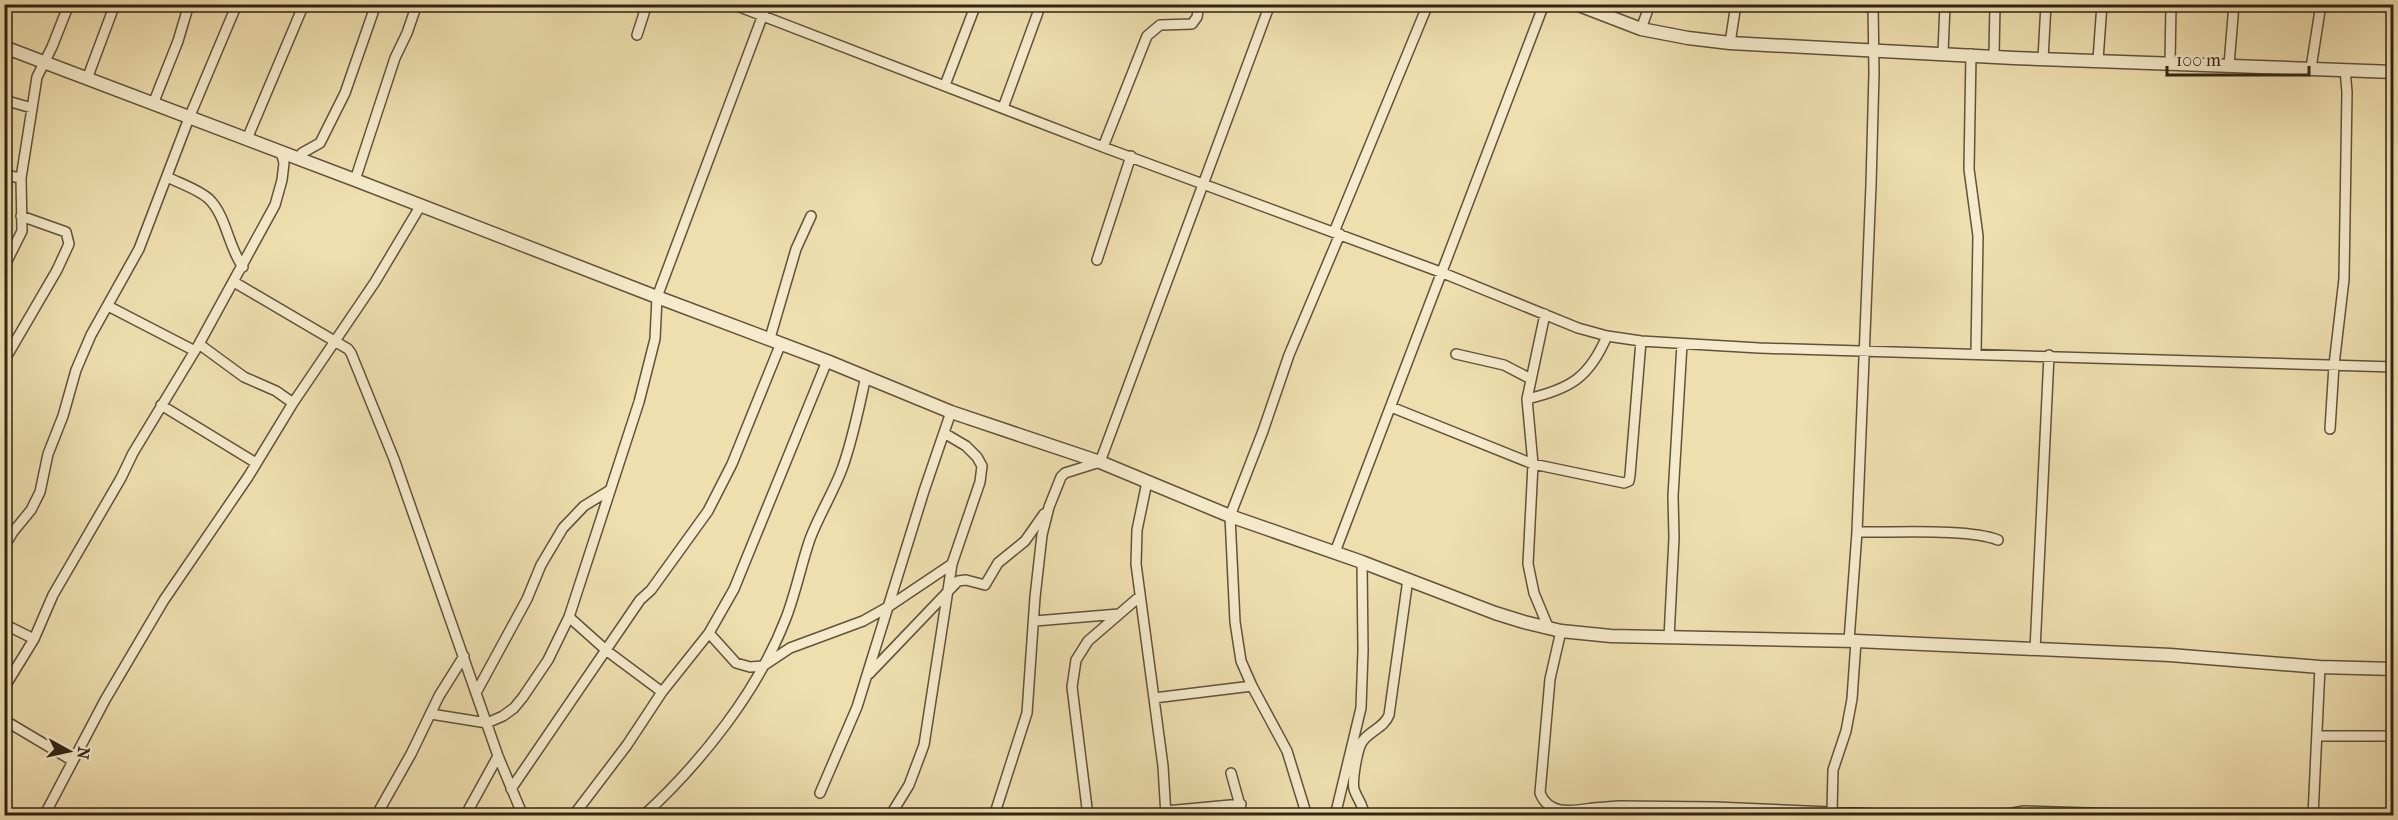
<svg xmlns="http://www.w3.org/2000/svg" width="2398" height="820" font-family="'IM FELL French Canon',serif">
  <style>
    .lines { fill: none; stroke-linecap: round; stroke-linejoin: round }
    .minor-casing { stroke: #61523c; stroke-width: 12 }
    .tertiary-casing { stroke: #61523c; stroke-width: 15 }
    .minor { stroke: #f5eacb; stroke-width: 9 }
    .tertiary { stroke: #f5eacb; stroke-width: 12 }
  </style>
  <rect width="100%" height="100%" fill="#efdfaf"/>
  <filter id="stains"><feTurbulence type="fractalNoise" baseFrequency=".00333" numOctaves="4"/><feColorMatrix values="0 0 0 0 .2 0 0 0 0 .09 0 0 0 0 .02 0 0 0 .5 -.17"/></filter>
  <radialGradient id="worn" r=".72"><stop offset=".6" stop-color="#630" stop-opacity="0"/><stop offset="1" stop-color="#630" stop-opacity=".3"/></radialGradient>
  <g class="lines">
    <g class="minor-casing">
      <path id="minor" d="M732 4 1103 147 1443 273 1578 328 1607 336 1641 341 1759 348 2394 367
        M1641 29 1650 4
        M637 35 647 4
        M1730 43 1736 4
        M1943 53 1945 4
        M1971 54 1969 169 1978 236 1976 353
        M1994 55 1995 4
        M2043 59 2046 4
        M2098 60 2102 4
        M2170 64 2171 4
        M2229 65 2234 4
        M2311 68 2321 4
        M2391 72 2394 43
        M87 79 115 4
        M945 85 976 4
        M4 100 32 108
        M153 104 178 41 189 4
        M1003 108 1041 4
        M247 139 304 4
        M1103 147 1147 36 1160 25 1192 24 1197 17 1199 4
        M298 158 302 153 320 143 345 93 376 4
        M4 175 21 178
        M167 177C179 183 198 189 209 199 227 217 228 247 243 267
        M355 180 395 58 407 33 417 4
        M1334 232 1428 4
        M1097 260 1131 156
        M4 267 22 231 21 178 37 77 52 47 69 4
        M234 282 348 349 351 353 394 459 498 756 523 816
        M108 306 195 351
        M1545 314 1527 399 1533 464 1528 564 1534 593 1549 629
        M770 338 796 249 811 216
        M199 344 244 377 276 391 293 403
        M1456 354 1504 365 1531 379
        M4 361 57 270 69 244 66 232 21 216
        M1527 399C1570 389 1589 378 1607 336
        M161 405 256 463
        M1391 407 1533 464 1624 483 1629 481 1630 475 1641 341
        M2330 429 2334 365 2344 279 2347 92 2345 70
        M1147 482 1137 530 1136 564 1163 766 1166 816
        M1857 532C1892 533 1968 528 1998 540
        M4 547 13 532 31 510 40 492 48 454 63 416 76 370 91 335 139 249 189 118 237 4
        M1335 552 1544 4
        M569 617 607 651 662 692
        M1035 621 1119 614
        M4 624 34 639
        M1561 631 1550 679 1540 793C1549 816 1572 811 1593 808
        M709 633 736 663 750 667 763 666 790 648 863 621 888 607 952 564 980 482 982 466 977 457 966 446 944 433
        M1669 638 1674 538 1673 496 1682 344
        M1849 641 1857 532 1871 185 1874 73 1873 4
        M2035 650 2049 355
        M869 674 958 581 966 580 985 585 998 563 1025 541 1044 514
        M4 688 34 639 53 595 121 478 133 453 199 344 275 205 282 180 284 163 281 152
        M477 691 527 599 541 565 563 528 584 506 610 490
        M1154 698 1252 686
        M431 714 487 723 503 716 514 708 523 697 548 660 569 617 639 402 655 339 657 297 767 4
        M4 720 73 761
        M2317 736H2388
        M1231 773 1243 816
        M511 789 640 600 651 590 708 511 732 464 781 343
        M820 793 857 707 924 491 951 412
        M1166 811 1241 804
        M1832 812 1833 770 1846 731 1852 699 1856 641
        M44 816 105 700 164 600 248 477 293 403 375 282 421 205
        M376 816 411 754 439 696 464 656
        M465 816 498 756
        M573 816 627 745 662 692 709 633 734 589 827 361
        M643 816C701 763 758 691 786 618 796 592 801 565 810 539 819 515 833 493 842 469 853 439 859 407 866 376
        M890 816 909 785 924 745 952 564
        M994 816 1027 713 1035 597 1042 535 1049 507 1061 477 1065 473 1100 462 1270 4
        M1088 816 1072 687 1076 660 1088 641 1139 597
        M1307 816 1287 751 1252 686 1241 661 1235 622 1230 516 1263 431 1289 355 1340 234
        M1335 816 1361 708 1363 651 1362 562
        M1364 816C1364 805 1357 799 1354 789 1352 781 1357 750 1362 742 1369 731 1384 728 1389 715L1408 579
        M1594 816 1593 808 1619 806 1715 807 1923 816
        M1996 816 2024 811 2187 816
        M2313 816 2320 667"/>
    </g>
    <g class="tertiary-casing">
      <path id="tertiary" d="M1576 4 1641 29 1688 38 1730 43 2014 58 2394 72
        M4 47 355 180 657 297 827 361 951 412 1100 462 1230 516 1362 562 1495 613 1524 622 1561 631 1611 636 1856 641 2170 655 2320 667 2394 669"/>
    </g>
    <use href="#minor" class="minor"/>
    <use href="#tertiary" class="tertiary"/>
  </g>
  <rect width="2398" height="820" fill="none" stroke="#efdfaf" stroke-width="24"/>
  <rect x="6" y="6" width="2386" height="808" fill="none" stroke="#322315" stroke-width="3"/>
  <rect x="12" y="12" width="2374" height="796" fill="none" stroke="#322315" stroke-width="1.5"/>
  <g transform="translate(69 751) rotate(98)" stroke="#f5eacb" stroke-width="4.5" paint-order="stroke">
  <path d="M0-4.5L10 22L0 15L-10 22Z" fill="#322315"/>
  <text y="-9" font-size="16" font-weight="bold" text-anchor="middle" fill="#322315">N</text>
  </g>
  <path d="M2167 66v9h142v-9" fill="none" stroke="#322315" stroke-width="3"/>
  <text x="2176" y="66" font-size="18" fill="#322315" stroke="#f5eacb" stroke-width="4.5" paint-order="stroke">100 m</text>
  <rect width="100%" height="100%" filter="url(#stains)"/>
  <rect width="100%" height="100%" fill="url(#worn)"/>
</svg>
